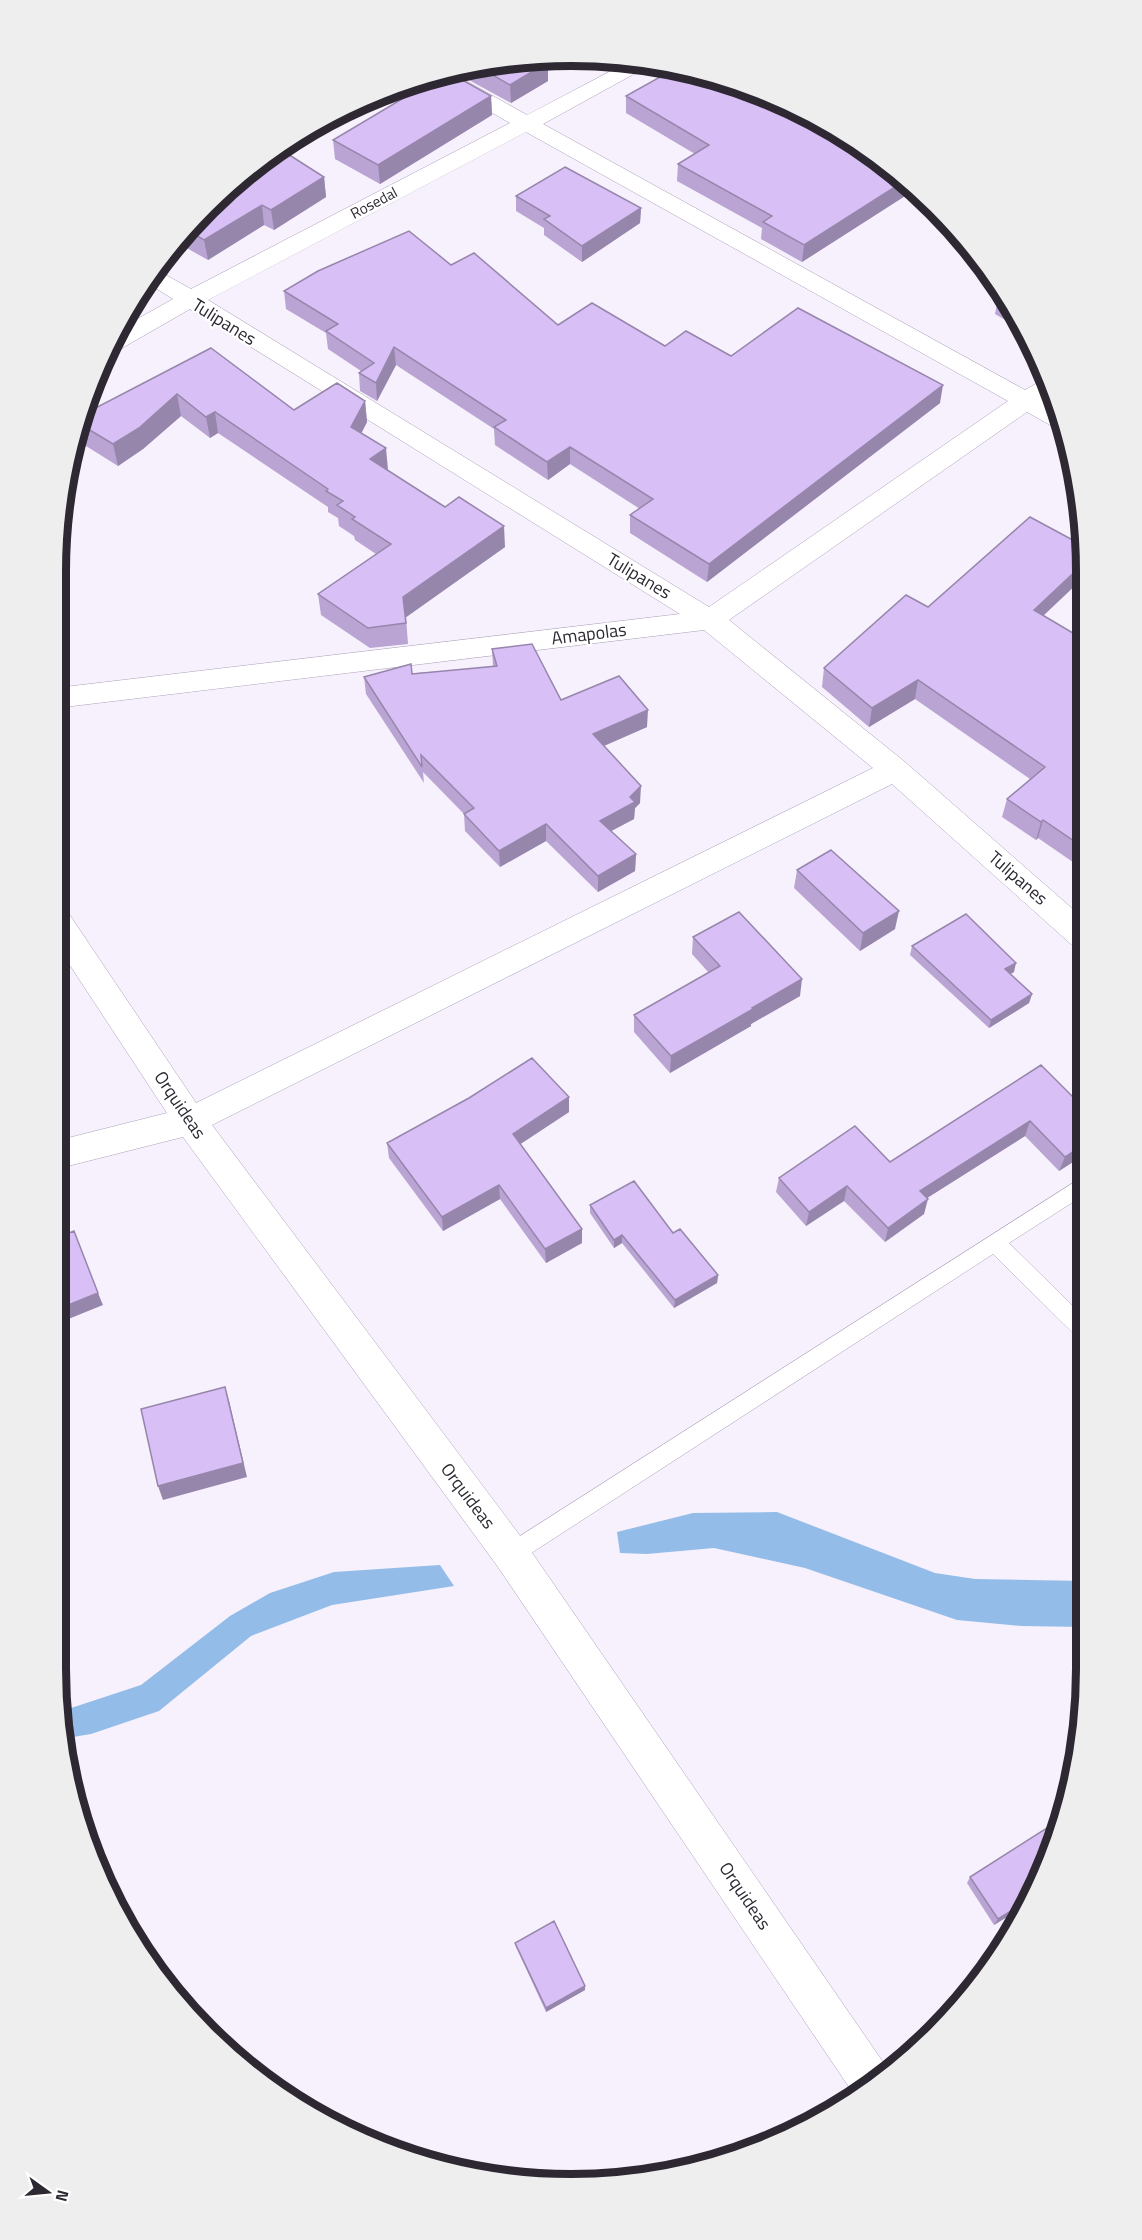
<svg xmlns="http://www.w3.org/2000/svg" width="1142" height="2240" font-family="'Titillium Web',sans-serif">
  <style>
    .water { fill: #94bce9 }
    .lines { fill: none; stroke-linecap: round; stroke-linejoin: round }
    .lane-casing { stroke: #aca0ba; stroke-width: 1 }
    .street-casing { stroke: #aca0ba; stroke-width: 1 }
    .lane { fill: #fff; fill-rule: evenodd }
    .street { fill: #fff; fill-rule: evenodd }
    .wall { fill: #baa4d3 }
    .shaded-wall { fill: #9786ac }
    .building { fill: #d8bff5; stroke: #9786ac; stroke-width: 1.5 }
    .labels { text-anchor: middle; stroke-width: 4.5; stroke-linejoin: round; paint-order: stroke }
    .far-street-label { font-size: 15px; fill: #2d2832; stroke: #fff }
    .street-label { font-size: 18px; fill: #2d2832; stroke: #fff }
    .rim { fill: none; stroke: #2d2832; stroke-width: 8 }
  </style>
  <rect width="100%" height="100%" fill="#f6f1fc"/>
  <path class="water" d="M777 1512 935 1573 975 1579 1085 1581V1627L1022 1626 957 1620 805 1568 714 1548 647 1554 620 1553 617 1532 693 1513Z
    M440 1565 454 1586 332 1605 251 1636 159 1711 91 1734 67 1738 62 1711 141 1685 230 1616 270 1593 334 1572Z"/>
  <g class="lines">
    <g class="lane-casing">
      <path id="lane" d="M1084 1176V1195L1009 1243 1084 1317V1339L1077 1337 993 1254 519 1561 511 1565 503 1561 500 1554 503 1547Z"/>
    </g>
    <g class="street-casing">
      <path id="street" d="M630 61 652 64 543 124 1025 390 1048 377 1053 394 1044 400 1056 407 1061 426 1050 425 1027 412 729 620 905 762 1083 918V948L1072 945 892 784 212 1125 524 1541 885 2065 887 2068 853 2093 498 1567 183 1137 56 1169V1141L167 1113 56 944V907L67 911 196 1103 873 768 704 630 56 708V688L680 614 190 309 117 351 105 353 116 331 173 299 146 282 155 269 191 289 510 123 430 77 450 72 527 115ZM526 132 1008 401 709 607 208 300Z"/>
    </g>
    <use href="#lane" class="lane"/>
    <use href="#street" class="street"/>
  </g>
  <path class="wall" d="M503 60 548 62V81L511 103 467 79V68Z
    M491 96 492 115 380 184 335 159 333 140Z
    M626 96 911 183 916 189 802 262 761 239 762 228 677 181 678 164 695 154 626 113Z
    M324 177 326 197 274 230 264 225 208 260 176 242 231 184Z
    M516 196 641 208 640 223 582 262 544 235V228L516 211Z
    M451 265 558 325 665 346 731 356 940 403 707 582 630 533V515L640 509 570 464 548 480 495 445 494 429 396 365 377 401 360 391 359 373 361 371 328 349 326 333 286 309 284 291Z
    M1005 294 1024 331 995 314 998 299Z
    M211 348 294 410 365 401 367 422 361 433 387 470 505 547 406 617 408 644 370 648 321 615 318 594 376 554 355 540 354 536 339 526 338 518 328 512V507L218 433 210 438 181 416 143 449 118 466 78 441 75 432 82 415Z
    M1082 579 1043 616 1083 639V869L1038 838 1036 840 1002 817 1007 799 1030 779 915 699 869 727 822 687 824 668 928 607Z
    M492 649 561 700 647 727 604 746 640 803 635 808 634 819 611 831 636 854 635 871 598 892 546 841 500 867 465 831 464 814 423 772 424 783 366 694 364 677 493 667Z
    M797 870 895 929 860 951 794 888Z
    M693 937 800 996 751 1024V1026L670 1073 634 1032V1015L709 973 692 954Z
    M912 946 1014 972 1010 974 1032 994 1029 1003 989 1028 910 955Z
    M1041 1065 1084 1108V1155L1059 1171 1025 1136 927 1198 924 1214 885 1242 844 1201 806 1226 776 1192 779 1178 890 1162Z
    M569 1112 520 1144 582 1229V1243L546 1263 500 1199 443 1231 389 1158 387 1143Z
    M590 1205 673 1233 718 1275 717 1283 674 1308 622 1243 614 1248 590 1213Z
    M970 1877 1033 1897 1015 1923 1010 1915 994 1925 967 1883Z
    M515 1943 585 1986V1990L546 2012 516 1947Z"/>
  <path class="shaded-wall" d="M548 62V81L511 103 510 85Z
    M491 96 492 115 380 184 378 165Z
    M324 177 326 197 274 230 271 210Z
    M906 180 911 183 916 189 802 262 804 245Z
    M262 205 264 225 208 260 204 240Z
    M641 208 640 223 582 262V246Z
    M394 347 396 365 377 401 376 383Z
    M943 385 940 403 707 582 709 564Z
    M177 394 181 416 143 449 118 466 113 444Z
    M365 401 367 422 354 448 351 427Z
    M215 412 218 433 210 438 206 417Z
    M570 447V464L548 480 547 462Z
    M386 448 388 470 372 480 370 459Z
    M504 526 505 547 405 618 403 597Z
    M1082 565V579L1029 629 1034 610Z
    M918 680 915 699 869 727 872 708Z
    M648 710 647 727 592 751 593 734Z
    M641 786 640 803 635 808 634 819 600 837V821L630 797Z
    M1043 820 1038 838 1036 840 1041 822Z
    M546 824V841L500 867 499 851Z
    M636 854 635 871 598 892V876Z
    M899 911 895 929 860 951 863 933Z
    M1016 963 1014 972 1003 978 1005 969Z
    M802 979 800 996 751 1024V1026L670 1073 671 1056 752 1008Z
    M1032 994 1029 1003 989 1028 991 1020Z
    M569 1097V1112L513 1149V1134Z
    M1030 1121 1025 1136 916 1205 920 1191Z
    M1084 1144V1155L1059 1171 1065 1157Z
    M499 1185 500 1199 443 1231 442 1217Z
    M847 1186 844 1201 806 1226 809 1212Z
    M928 1199 924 1214 885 1242 888 1228Z
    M582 1229V1243L546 1263 545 1249Z
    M622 1235V1243L614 1248V1240Z
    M718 1275 717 1283 674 1308 675 1300Z
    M98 1293 103 1305 56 1324V1310Z
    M225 1387 229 1401 247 1477 163 1500 158 1486Z
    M1014 1909 1010 1915 994 1925 998 1919Z
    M585 1986V1990L546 2012V2008Z"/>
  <path class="building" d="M541 59 548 62 510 85 477 66 503 60Z
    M676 68 704 73 799 109 906 180 804 245 763 222 772 216 678 164 709 145 626 96Z
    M450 73 491 96 378 165 333 140 444 74Z
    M280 149 324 177 271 210 262 205 204 240 187 230 231 184Z
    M565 167 641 208 582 246 544 219 550 216 516 196Z
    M409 231 451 265 474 253 558 325 592 303 665 346 686 331 731 356 798 308 943 385 709 564 630 515 653 499 570 447 547 462 494 427 506 420 394 347 376 383 359 373 374 363 326 331 338 324 284 291 318 271Z
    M1005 294 1011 306 998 299Z
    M211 348 294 410 337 383 365 401 351 427 386 448 370 459 445 507 459 497 504 526 403 597 406 623 368 628 318 594 391 544 352 519 355 517 337 505 343 501 326 491 328 489 215 412 206 417 177 394 139 428 113 444 78 423 82 415Z
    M1030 517 1082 545V565L1034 610 1083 639V736L1079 739 1083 742V847L1043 820 1041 822 1007 799 1045 767 918 680 872 708 824 668 906 595 928 607Z
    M532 644 561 700 619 676 648 710 593 734 641 786 630 797 635 802 600 821 636 854 598 876 546 824 499 851 464 814 474 808 421 755 422 767 364 677 411 664 412 674 497 666 492 649Z
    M831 850 899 911 863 933 797 870Z
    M739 912 802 979 752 1008 753 1009 671 1056 634 1015 720 966 693 937Z
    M966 914 1016 963 1005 969 1032 994 991 1020 912 946Z
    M532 1058 569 1097 513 1134 582 1229 545 1249 499 1185 442 1217 387 1143 469 1098Z
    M1041 1065 1084 1108V1144L1065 1157 1030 1121 920 1191 928 1199 888 1228 847 1186 809 1212 779 1178 855 1126 890 1162Z
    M634 1181 673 1233 680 1229 718 1275 675 1300 622 1235 614 1240 590 1205Z
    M74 1231 98 1293 56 1310V1238Z
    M225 1387 243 1463 158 1486 141 1409Z
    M1061 1819 1062 1821 1033 1897 1019 1917 1014 1909 998 1919 970 1877Z
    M554 1921 585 1986 546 2008 515 1943Z"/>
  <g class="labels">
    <g class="far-street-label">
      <text transform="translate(374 203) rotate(-28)" y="5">Rosedal</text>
    </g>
    <g class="street-label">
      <text transform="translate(224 322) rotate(32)" y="6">Tulipanes</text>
      <text transform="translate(639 576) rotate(31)" y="6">Tulipanes</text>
      <text transform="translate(589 634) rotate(-7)" y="6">Amapolas</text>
      <text transform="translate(1018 878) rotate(41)" y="6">Tulipanes</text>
      <text transform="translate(180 1105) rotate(56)" y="6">Orquideas</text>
      <text transform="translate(468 1496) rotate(53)" y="6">Orquideas</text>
      <text transform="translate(745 1896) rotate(56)" y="6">Orquideas</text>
    </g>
  </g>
  <path d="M0 0H1142V2240H0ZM571 66H571A505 505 0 0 1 1076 571V1669A505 505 0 0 1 571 2174H571A505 505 0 0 1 66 1669V571A505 505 0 0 1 571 66Z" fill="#eeeeef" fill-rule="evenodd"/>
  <path class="rim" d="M571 66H571A505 505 0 0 1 1076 571V1669A505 505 0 0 1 571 2174H571A505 505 0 0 1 66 1669V571A505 505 0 0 1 571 66Z"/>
  <g transform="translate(48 2192) rotate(105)" stroke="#ffffff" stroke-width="4.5" paint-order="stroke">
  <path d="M0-4.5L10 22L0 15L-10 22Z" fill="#2d2832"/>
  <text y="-9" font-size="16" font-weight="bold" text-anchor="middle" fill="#2d2832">N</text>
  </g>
</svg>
